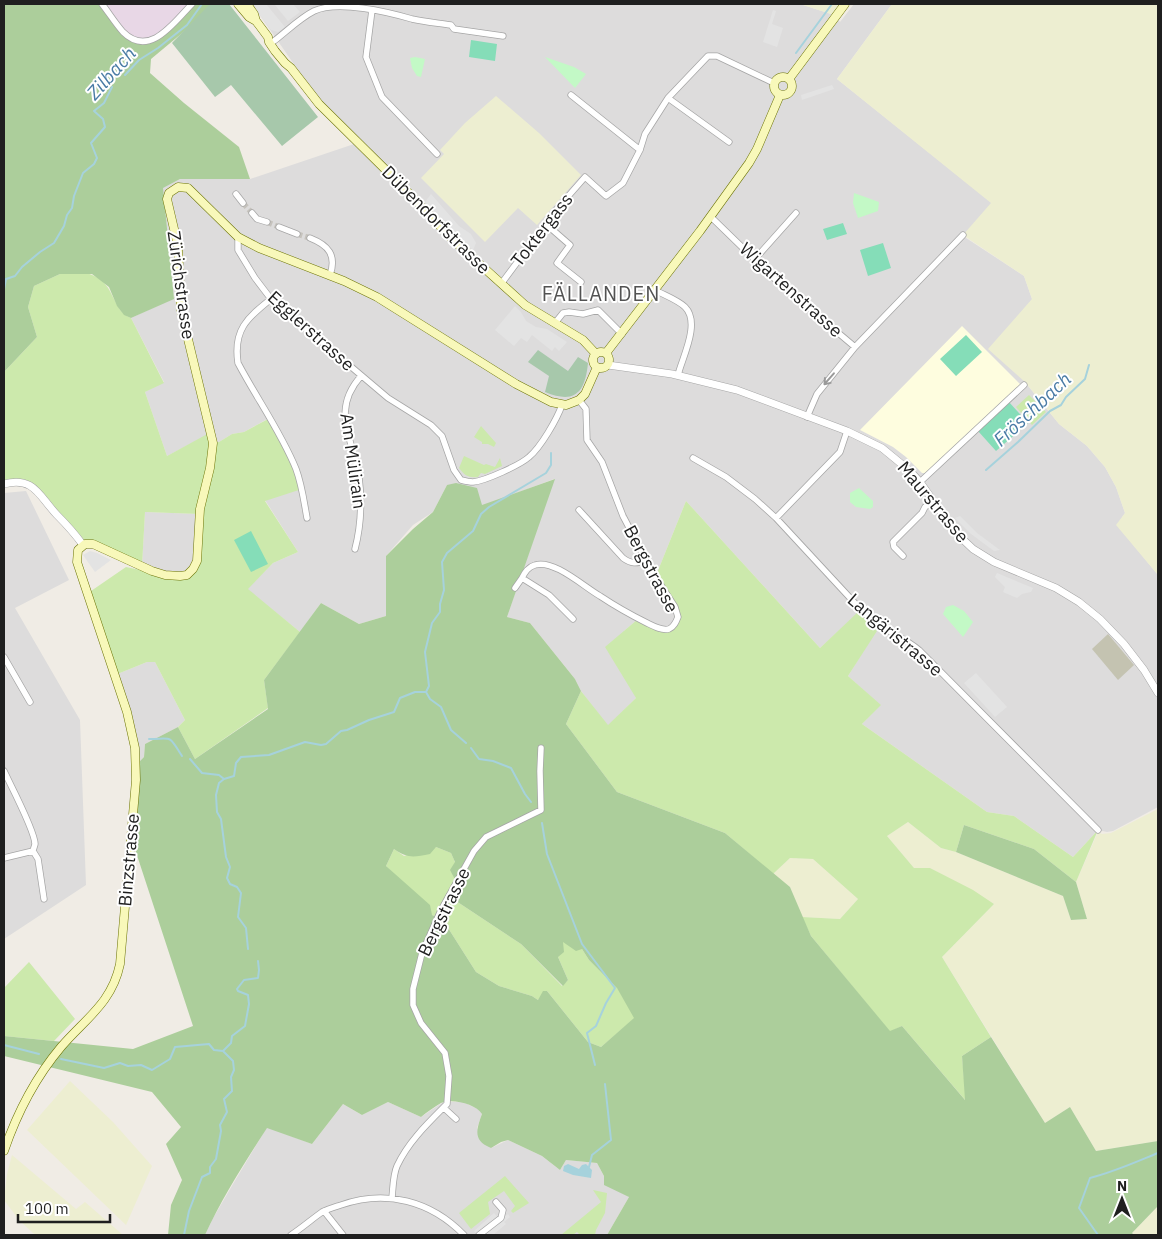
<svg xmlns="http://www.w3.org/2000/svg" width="1162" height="1239" font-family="'IBM Plex Sans',sans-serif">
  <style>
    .residential { fill: #dddcdc }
    .industrial { fill: #e8d7e6 }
    .education { fill: #fefddf }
    .construction { fill: #c4c3b1 }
    .farmland { fill: #edeed1 }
    .grass { fill: #cce9ac }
    .forest { fill: #acce9b; fill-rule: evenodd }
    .cemetery { fill: #a7c8ab }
    .park { fill: #c3f9c6 }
    .pitch { fill: #85ddb8 }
    .parking { fill: #e3e3e3 }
    .water { fill: #a6d2dc }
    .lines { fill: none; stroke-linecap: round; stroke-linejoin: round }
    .stream { stroke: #a6d2dc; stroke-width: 2 }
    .minor-tunnel { stroke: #c6c3bd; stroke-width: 5.5; stroke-dasharray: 5.5 3; stroke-linecap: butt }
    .minor-casing { stroke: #a6a6a6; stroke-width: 7 }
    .tertiary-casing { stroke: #a6a6a6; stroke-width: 8 }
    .secondary-casing { stroke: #6d7507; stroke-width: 9 }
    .minor { stroke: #fff; stroke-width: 5.5 }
    .tertiary { stroke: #fff; stroke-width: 7 }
    .secondary { stroke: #f8f8ba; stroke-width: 8 }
    .oneway { stroke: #9a9a9a }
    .labels { text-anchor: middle; stroke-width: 4; stroke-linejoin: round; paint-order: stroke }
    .street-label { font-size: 18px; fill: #1f1f1f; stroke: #fff }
    .water-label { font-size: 19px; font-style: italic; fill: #497ba5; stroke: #fff }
    .quarter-label { font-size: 20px; letter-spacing: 1px; fill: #525252; stroke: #fff }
  </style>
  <rect width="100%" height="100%" fill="#f0ece5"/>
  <path class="residential" d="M252 4H800L834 15 840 22 854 4H892L837 79 992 203 963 236 1024 276 1032 299 1025 382 1059 424 1087 446 1105 467 1116 487 1125 513 1117 525 1158 575V807L1113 831 1107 832 1098 830 1073 857 1014 816 987 812 862 724 880 705 848 676 876 631 858 613 820 648 686 501 655 578 675 611 674 626 669 629 638 619 624 631 636 698 608 726 581 691 575 679 530 623 507 617 554 479 482 506 447 485 433 512 413 525 386 556V616L359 624 321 603 300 632 247 589 273 563 298 552 265 500 269 418 244 432 232 434 219 442 213 443 211 433 167 456 145 392 164 382 131 318 174 298 162 188 180 179H250L360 142 321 103Z
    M26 491 69 580 15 608 80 720 86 885 4 939V493Z
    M145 512 199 514 197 561 180 576 142 566Z
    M147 662H155L185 720 178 727 145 744 144 757 136 765 115 675Z
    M388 1102 421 1117 443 1102H463L480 1110 482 1114 477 1128 491 1148 508 1140 542 1156 560 1170 566 1160 597 1163 604 1176 629 1197 607 1235H205L212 1220 233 1184 267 1127 312 1144 343 1104 362 1115Z"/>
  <path class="industrial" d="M102 4H192L165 32 144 41 124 32Z"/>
  <path class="education" d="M962 326 1021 385 926 473H922L906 457 893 447 860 430Z"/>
  <path class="construction" d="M1108 634 1134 665 1118 680 1092 649Z"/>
  <path class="farmland" d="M800 4H842L834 15Z
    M892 4H1158V575L1116 525 1125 513 1116 487 1105 467 1087 446 1059 424 1025 382 988 349 1032 299 1024 276 963 235 991 203 837 79Z
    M496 96 539 133 581 175 537 225 518 208 485 242 421 178 444 154 440 150 465 123Z
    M1158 809V1141L1096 1151 1070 1107 1045 1123 942 957 994 904 930 868H914L887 836 908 822 941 848 956 852 1063 896 1071 920 1087 919 1076 882 1098 832 1102 834 1111 833Z
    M790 858 813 859 858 899 840 919 802 917 790 887 773 874Z
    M70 1081 113 1122 152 1166 126 1225 27 1130Z
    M12 1155 76 1209 85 1202 123 1235H36L33 1233 19 1220 4 1200 7 1174Z
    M1158 1206V1235H1134L1132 1233Z"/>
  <path class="grass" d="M60 274C69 274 84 271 92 275 116 284 111 310 131 318L164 383 145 392 167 456 211 432 213 443 219 442 232 434 244 432 270 418 282 440 302 489 265 501 298 552 273 563 248 589 300 632 264 680 268 708 195 759 178 727 185 720 155 662H147L115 675 91 591 126 567 174 577 193 569 199 514 145 512 142 566 100 546 83 545 25 483 4 484V372L37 337 28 307 34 286Z
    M1029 395 1046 412 1032 425 1016 407Z
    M481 426 496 443 494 447 488 444H482V442L474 437Z
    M464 456 484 465 486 464 495 467 500 458 502 466 485 474 481 473 478 477C469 478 465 476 459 468Z
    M686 501 820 648 858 612 877 631 848 676 881 705 862 724 987 812 1014 816 1073 857 1098 830 1076 882 1034 849 964 825 956 852 941 848 908 822 887 836 914 868H930L973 890 994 904 942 957 991 1037 962 1056 966 1101 902 1026 890 1032 811 936 802 917 840 919 858 899 813 859 790 858 773 874 725 833 617 792 566 724 581 691 608 725 636 698 605 647 638 619 659 629 674 626 675 611 655 578Z
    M436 847 451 853C460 871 459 881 453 899L521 944 562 986 568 980 558 957 563 941 582 949 589 960 617 987 635 1018 601 1047 588 1042 547 991 538 1000 532 996 499 986 476 972 443 920 432 915 386 866 394 849 404 856Z
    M29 962 75 1019 54 1041 4 1036V988Z
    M505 1176 529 1203 513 1213 511 1211 515 1206 504 1191 488 1202 490 1214 471 1229 459 1213Z
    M593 1190 607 1193 605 1213 596 1230 595 1235H580L577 1232 573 1235H561L601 1202Z"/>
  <path class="forest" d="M4 4H102L124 32 133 39H155L192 4H217L151 59 150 73 184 103 239 147 250 179H180L163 188 174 299 131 318 124 315 117 306 109 287 92 274H60L34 286 28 307 37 337 4 372Z
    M555 479 507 617 530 623 575 679 581 691 566 724 617 792 725 833 790 887 811 936 890 1031 902 1026 965 1100 962 1056 991 1037 1045 1123 1070 1107 1096 1151 1158 1141V1206L1132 1233 1134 1235H607L629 1197 604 1185V1176L597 1163 566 1160 560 1170 542 1156 508 1140 501 1142 491 1148C473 1141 476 1130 482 1114 476 1104 452 1098 441 1103 434 1107 427 1112 421 1117L388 1102 362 1115 343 1104 312 1144 267 1128C245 1162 222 1198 205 1235H168L171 1205 182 1180 166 1144 181 1127 152 1092 4 1056V1036L133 1049 193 1026 131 837 136 765 144 757 145 744 178 727 195 759 268 709 264 680 321 603 359 624 386 616V556L413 529 433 512 447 485 456 483 477 488 482 505ZM436 847 451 853 455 862 450 870 458 885 453 899 521 944 563 986 568 980 558 957 564 952 563 942 576 951 582 949 589 960 617 988 634 1018 601 1047 588 1042 547 991H543L538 1000 532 996 499 986 476 972 443 920 432 915 430 905 386 866 394 849C408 859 414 857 430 854Z
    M964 825 1034 849 1076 882 1087 919 1071 920 1063 896 956 852Z"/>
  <path class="cemetery" d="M210 4H229L318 117 282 146 231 85 215 97 172 43Z
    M538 350 568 371 578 357 588 363C585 394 574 404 545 392L549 376 528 362Z"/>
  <path class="park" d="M415 57 425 59 421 77 417 76 412 68 410 58Z
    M545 57 574 67 586 74 575 88Z
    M854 193 879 202 878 211 858 218 853 203Z
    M859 488 873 501V507L870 509 856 507 850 502V493Z
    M953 605 964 611 973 622 963 637 943 614 946 607Z"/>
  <path class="pitch" d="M471 40 497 44 495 61 469 57Z
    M843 223 847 234 827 240 823 229Z
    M883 243 891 268 868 276 860 250Z
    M966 335 982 352 956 376 940 359Z
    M1009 402 1028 423 996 451 978 431Z
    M251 531 268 564 251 572 234 540Z"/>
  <path class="parking" d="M252 4H266L285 27 278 32 271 30Z
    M276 4H293L300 12 288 21 275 5Z
    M773 10 776 11 772 24 783 28 777 47 763 42Z
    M832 85 834 89 802 100 801 95Z
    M431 194 459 226 471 234 476 243 473 250 444 223 425 202Z
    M769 264 802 293 799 296 766 266Z
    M515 306 521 312 526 321 536 327 547 329 567 342 559 351 555 347 552 351 532 335 527 342 521 338 514 346 495 330Z
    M960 516 977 533 1000 550 994 551 971 534 955 518Z
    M90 551 97 553 111 560 95 572 83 555Z
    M997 573 1033 588 1031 592 1022 594 1017 598 1003 592 1005 587 995 577Z
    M976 673 1007 707 995 717 964 683Z
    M494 1213 500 1220 508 1214 510 1217 504 1222 506 1224 493 1235H478L474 1231Z"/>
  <path class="water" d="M568 1164 579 1169 582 1165 586 1164 592 1170 591 1178 573 1175 563 1171 564 1166Z"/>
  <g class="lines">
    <path class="stream" d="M796 53 832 4
      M125 75 139 60 158 48 187 25 202 4
      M4 289 6 279 15 276 22 267 40 252 54 243 64 226 67 215 72 208 74 196 83 173 94 164 97 158 91 143 105 127 103 119 94 111 104 103 112 87
      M4 301V300
      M986 470 1018 442 1050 411 1061 405 1066 397 1085 379 1089 365
      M426 692 429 686 425 652 432 623 440 612V604L444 590 442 562 447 553 473 531 481 514 489 507 546 473 551 465V453
      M426 692 430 699 441 707 451 730 466 743
      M149 739C173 739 168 734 182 756
      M471 748 479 759 493 761 511 768 525 794 531 802
      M190 759 202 773 219 775 224 779
      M542 823 547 854 582 944 615 988 606 1003 596 1026 587 1033 595 1065
      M248 949 246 928 238 917 241 893 237 887 230 884 227 878 230 867 226 857 221 819 217 812 216 795 219 783 224 779 234 776 236 763 241 757 269 755 305 742 321 745 326 744 341 731 347 730 369 720 394 712 400 698 415 692H426
      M4 1045 39 1054
      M61 1059 104 1068 120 1063 128 1066 141 1065 152 1070 170 1059 175 1047 209 1044 214 1050 223 1051
      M589 1167 592 1155 611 1140 605 1084
      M184 1235 189 1211 202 1177 210 1173V1167L216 1159 221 1131 220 1125 227 1112 224 1099 232 1091 231 1077 234 1070 233 1061 223 1051 231 1043 232 1036 245 1026 249 1004 248 995 238 991 237 989 244 980 258 978 259 970 258 961
      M1098 1235 1079 1208 1090 1178C1114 1172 1136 1162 1158 1153"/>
    <path class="minor-tunnel" d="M243 203 252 213
      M267 222 279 227
      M297 234 310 238"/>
    <g class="minor-casing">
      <path id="minor" d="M102 4C109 13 115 23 123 32 150 59 175 21 192 4
        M372 10 366 57 382 97 437 154
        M274 41C287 31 300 18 314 11 338 0 388 12 412 19 425 22 438 23 451 25L454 29 503 36
        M571 95 640 150
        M668 98 729 142
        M236 194 243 203
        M252 213 257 219 267 222
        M710 216 779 283 855 347
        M547 225 570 245 557 263 581 282
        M279 227 297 234
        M238 237V250L255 278 271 299 388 398 431 425 442 436 454 470 461 480C465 481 469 482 473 482 485 481 520 465 529 457 541 447 557 419 562 405
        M310 238C328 245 337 255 330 275
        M755 259 796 213
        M501 284 544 226 547 225 549 218 585 177 606 196 623 183 640 150 645 134 668 98 708 56H717L774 83
        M655 290C664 295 678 300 685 307 701 323 682 358 678 375
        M271 299C247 318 233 330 238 363 257 399 281 432 296 469 302 485 304 502 307 518
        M555 323 563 313 569 312 583 314 598 310 622 334
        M807 417 817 394 855 347 963 235
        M847 431 840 452 776 518 865 614C881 629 902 636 919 650L1098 830
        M693 458 726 477 755 499 776 518
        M920 482 1024 385
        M579 510 623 558C631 564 637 564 646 560
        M355 549C361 526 362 501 359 477 353 438 330 411 361 376
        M903 556 894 547 893 542 922 513 925 507 933 502
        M515 588 522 578
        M573 619 549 595 522 578C525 572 528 567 535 565 554 559 584 587 600 596 615 606 631 615 647 623 653 626 662 631 669 629 674 627 676 622 678 617L675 607 653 573 623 516 602 462 587 440 586 409 579 400
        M4 657 30 702
        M4 771C10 784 35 831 35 844 35 845 33 850 33 851L38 859 44 899
        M4 858 33 851
        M444 1108 456 1119
        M392 1198C393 1188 393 1175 397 1166 408 1142 428 1123 447 1104L449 1076 445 1053 421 1023 413 1005V989L422 953 441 910 474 851 486 837 541 810 540 771 541 748
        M324 1211 343 1235
        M291 1235C302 1228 312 1219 322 1212 328 1209 335 1207 341 1205 386 1189 431 1201 464 1235
        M479 1235 501 1218 503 1210 496 1202"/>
    </g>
    <g class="tertiary-casing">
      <path id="tertiary" d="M608 365 672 374 737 390 847 431 882 448 910 471 920 482 955 532 973 549 994 562 1056 588 1079 602 1100 619 1124 644 1144 670 1158 693
        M4 484C34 476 39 496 57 515 67 525 75 534 83 545"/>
    </g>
    <g class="secondary-casing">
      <path id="secondary" d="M238 4 249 17 256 21 268 37 269 42 275 51 285 63 291 68 319 104 403 187 453 240 525 305 583 340 596 354
        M247 4 254 14 256 21
        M774 86a9 9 0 1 1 18 0a9 9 0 1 1-18 0Z
        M789 79 845 4
        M593 360a8 8 0 1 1 16 0a8 8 0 1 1-16 0Z
        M606 353 700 231 749 163 757 149 780 95
        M4 1151C17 1113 35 1078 61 1047 85 1019 112 1003 120 964L136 780 135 748 127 712 77 562 78 550 85 544H93L152 571 165 575 180 576 187 575 193 569 197 561 200 509 210 468 213 443 181 310 178 246 167 199 169 193 178 187 188 188 238 237 259 248 344 281 377 297 516 384 551 402 566 405 579 400 585 394 597 367"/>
    </g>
    <use href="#minor" class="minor"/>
    <use href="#tertiary" class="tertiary"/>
    <use href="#secondary" class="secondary"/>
  </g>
  <defs><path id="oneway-shaft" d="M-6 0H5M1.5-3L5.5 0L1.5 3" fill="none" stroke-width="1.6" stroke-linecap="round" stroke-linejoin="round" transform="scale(1.25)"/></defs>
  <use class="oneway" href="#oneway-shaft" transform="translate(829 379) rotate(131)"/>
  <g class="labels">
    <g class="street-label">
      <text transform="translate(436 220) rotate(45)" y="6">Dübendorfstrasse</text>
      <text transform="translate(542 230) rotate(-52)" y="6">Toktergass</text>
      <text transform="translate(181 285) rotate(82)" y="6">Zürichstrasse</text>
      <text transform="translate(791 290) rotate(42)" y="6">Wigartenstrasse</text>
      <text transform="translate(311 331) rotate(42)" y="6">Egglerstrasse</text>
      <text transform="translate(353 461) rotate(82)" y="6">Am Mülirain</text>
      <text transform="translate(933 502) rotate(50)" y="6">Maurstrasse</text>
      <text transform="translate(651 569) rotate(62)" y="6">Bergstrasse</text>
      <text transform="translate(895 635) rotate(40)" y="6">Langäristrasse</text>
      <text transform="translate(129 860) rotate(-85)" y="6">Binzstrasse</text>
      <text transform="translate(444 912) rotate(-64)" y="6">Bergstrasse</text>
    </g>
    <g class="water-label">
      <text transform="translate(111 73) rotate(-48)" y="7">Zilbach</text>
      <text transform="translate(1032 409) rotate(-43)" y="7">Fröschbach</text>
    </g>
    <g class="quarter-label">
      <text x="601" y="301">FÄLLANDEN</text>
    </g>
  </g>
  <rect width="1162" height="1239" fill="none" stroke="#1f1f1f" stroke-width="10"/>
  <g transform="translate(1122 1199)" stroke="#ffffff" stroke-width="4" paint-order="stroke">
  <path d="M0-4L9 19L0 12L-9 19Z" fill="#1f1f1f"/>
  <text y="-8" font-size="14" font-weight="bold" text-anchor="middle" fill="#1f1f1f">N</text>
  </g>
  <path d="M18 1214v8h92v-8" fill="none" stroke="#1f1f1f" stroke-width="2.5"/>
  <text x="25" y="1214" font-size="15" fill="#1f1f1f" stroke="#ffffff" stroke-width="4" paint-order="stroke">100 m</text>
</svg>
